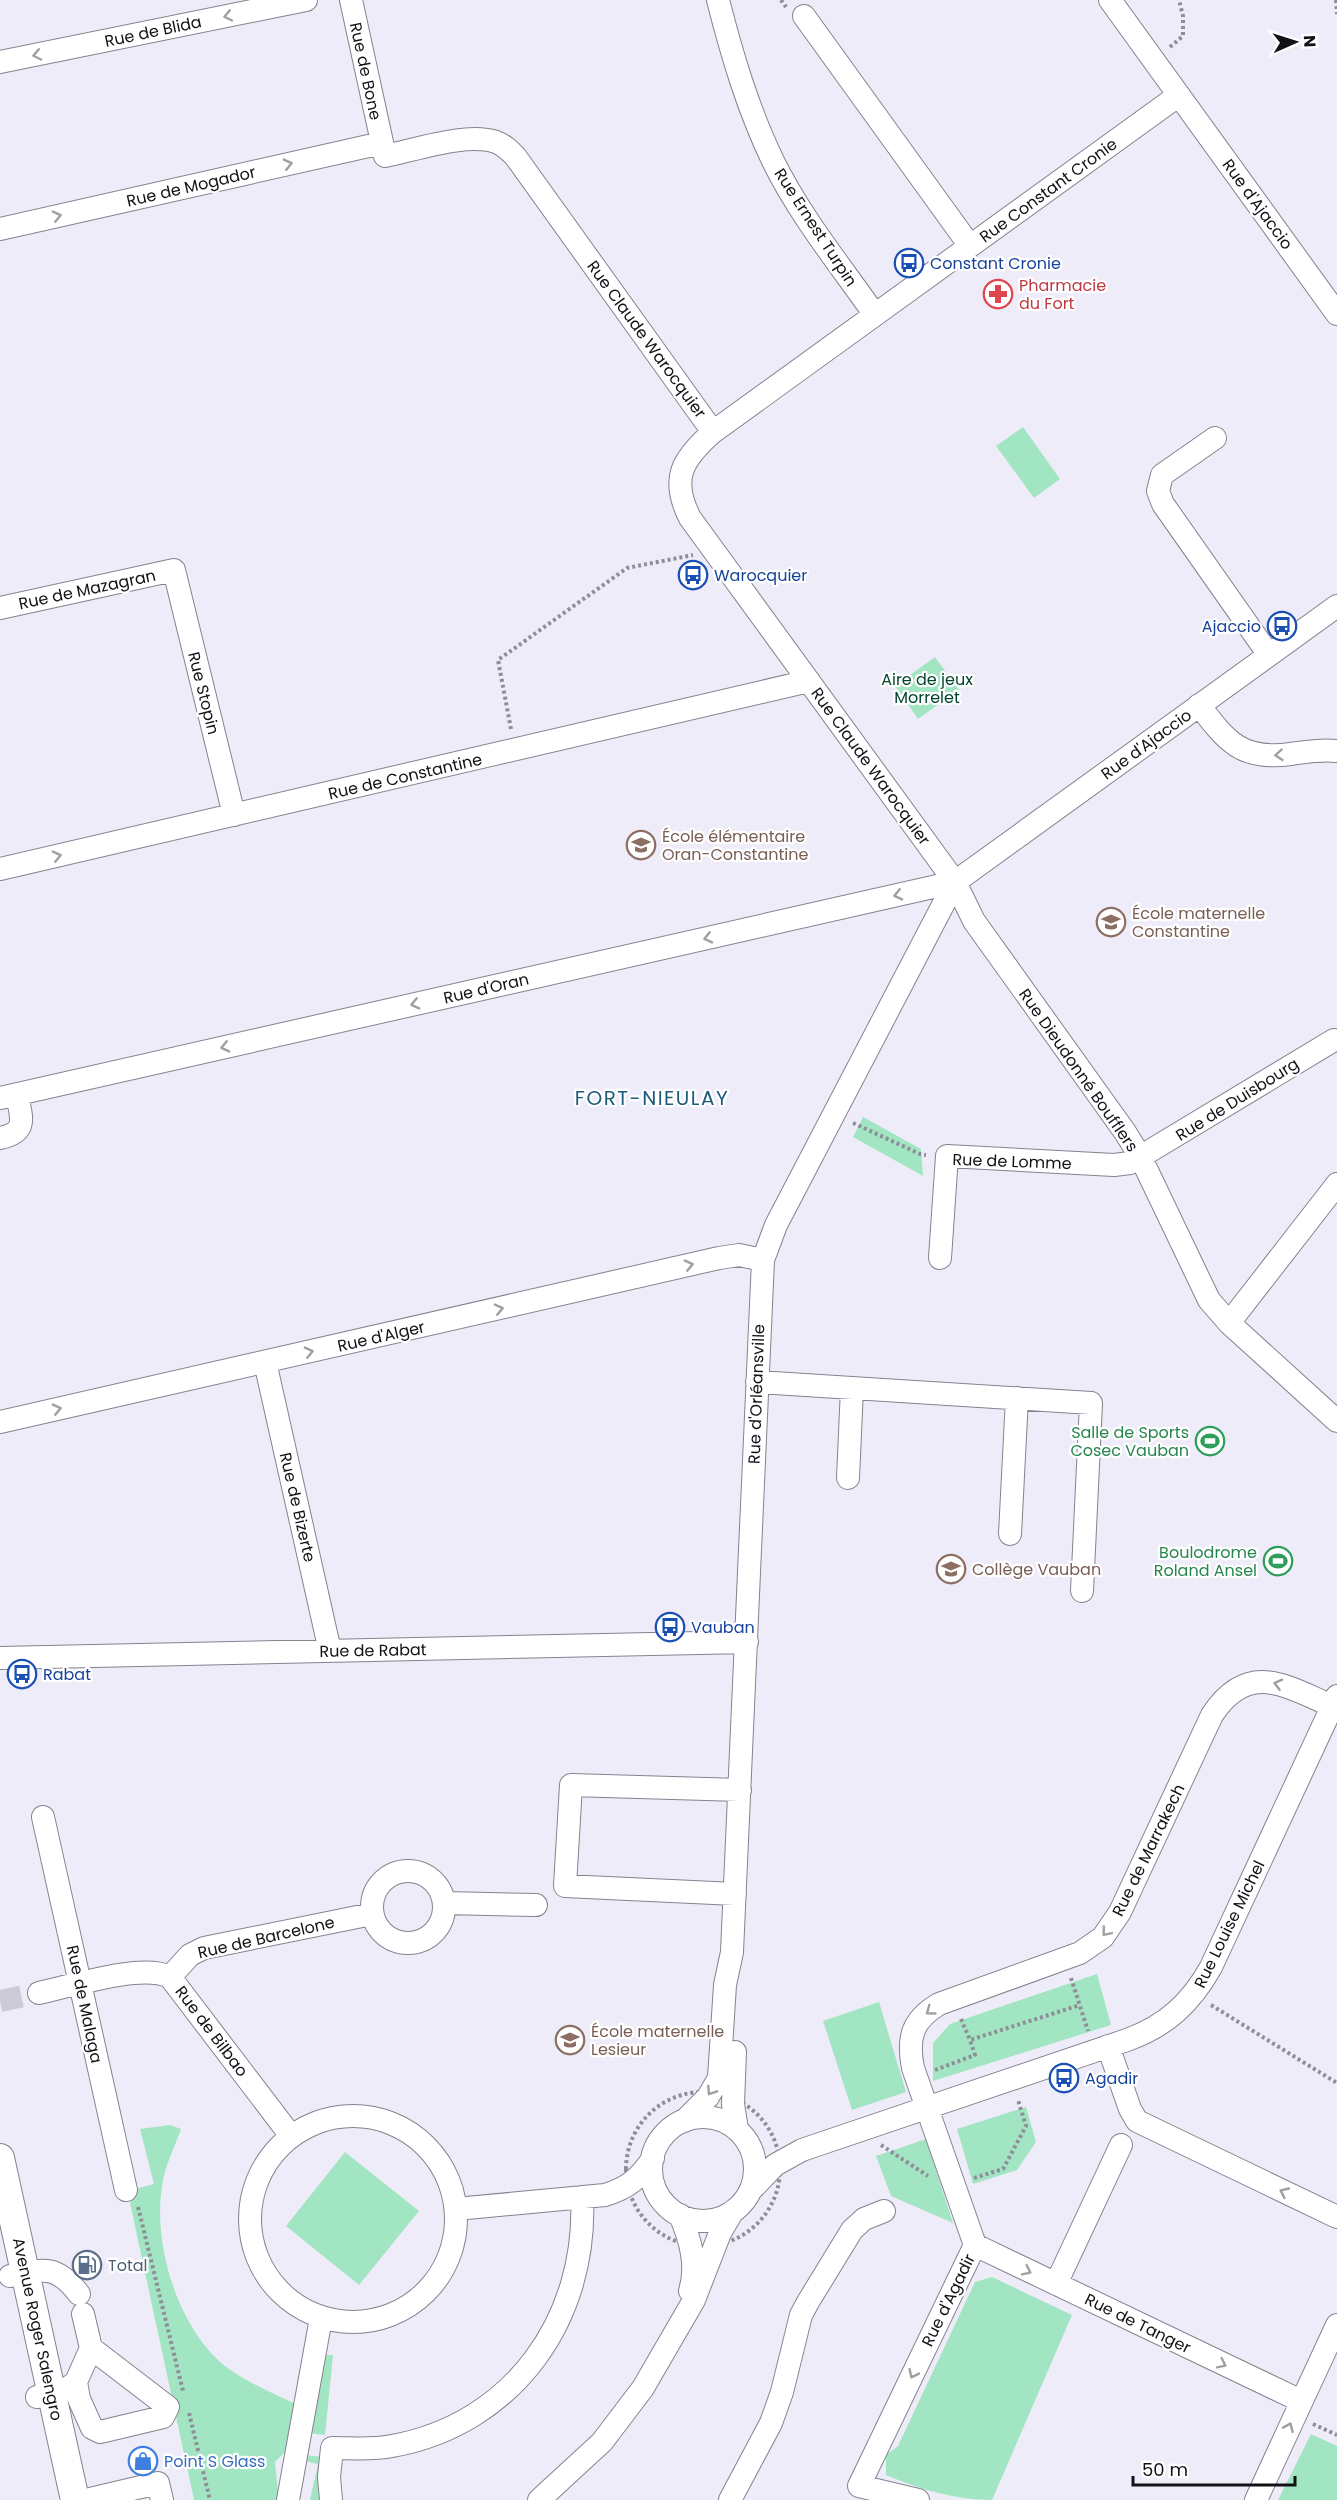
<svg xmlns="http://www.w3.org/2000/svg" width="1337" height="2500" font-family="Poppins,sans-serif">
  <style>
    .green { fill: #a2e5c2 }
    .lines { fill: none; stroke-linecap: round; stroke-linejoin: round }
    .minor-tunnel { stroke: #cecbd8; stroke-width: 22; stroke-dasharray: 22 11; stroke-linecap: butt }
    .minor-casing { stroke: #85828f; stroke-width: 24 }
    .major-casing { stroke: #85828f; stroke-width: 30 }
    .path { stroke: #8f8d97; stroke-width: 4; stroke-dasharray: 3 3; stroke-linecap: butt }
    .minor { stroke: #fff; stroke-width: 22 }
    .major { stroke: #fff; stroke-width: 28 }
    .oneway { stroke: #a0a0a2 }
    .labels { text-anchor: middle; stroke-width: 4.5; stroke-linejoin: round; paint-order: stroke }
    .street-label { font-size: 16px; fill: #121116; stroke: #fff }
    .transit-label { font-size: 16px; fill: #164399; stroke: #fff; text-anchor: start }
    .health-label { font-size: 16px; fill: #be3a42; stroke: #fff; text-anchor: start }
    .park-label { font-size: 16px; fill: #00462c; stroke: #fff }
    .education-label { font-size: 16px; fill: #785e54; stroke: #fff; text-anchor: start }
    .leisure-label { font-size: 16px; fill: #27864d; stroke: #fff; text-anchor: end }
    .service-label { font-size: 16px; fill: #4e5e75; stroke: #fff; text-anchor: start }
    .shop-label { font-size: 16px; fill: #366cbe; stroke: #fff; text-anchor: start }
    .quarter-label { font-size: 20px; letter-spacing: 1.5px; fill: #1e5a7a; stroke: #fff }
  </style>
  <rect width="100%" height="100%" fill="#efecfa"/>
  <path class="green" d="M1023 427 1060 479 1034 498 996 446Z
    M935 657 959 690 918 719 895 686Z
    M863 1117 921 1149 923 1176 853 1137Z
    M1097 1974 1111 2025 933 2081V2043L950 2024Z
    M879 2002 906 2092 852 2110 823 2021Z
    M1026 2107 1036 2142 1017 2170 973 2184 957 2129Z
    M170 2125 181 2129C175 2146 166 2164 163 2181 151 2241 177 2327 225 2366 246 2382 274 2394 298 2405L289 2448 275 2462 279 2500H194L130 2203 135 2189 154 2184 140 2129Z
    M926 2139 953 2223 891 2196 876 2156Z
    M345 2152 419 2211 359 2285 286 2226Z
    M992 2277 1072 2315 992 2500C956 2500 918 2489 886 2475V2455L898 2446 975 2282Z
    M324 2355H333L325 2435 309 2433Z
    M1311 2434 1337 2446V2500H1278Z
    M304 2455 323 2457 322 2500H310L318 2464 303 2461Z"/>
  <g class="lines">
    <path class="minor-tunnel" d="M0 2001 39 1993"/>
    <g class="minor-casing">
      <path id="minor" d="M351 0 385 156C416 150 466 132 496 142 504 145 509 150 515 156L713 432
        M718 0C732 55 748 109 773 161 800 216 840 265 875 315
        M1110 0 1337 314
        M804 16 970 246
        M0 62 306 0
        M1179 95 713 432C682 459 670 479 690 518L955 882 974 921 1125 1132 1141 1158 1209 1300 1229 1323 1337 1421
        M0 229 382 143
        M1215 438 1162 475 1158 491 1163 504 1269 655
        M0 608 174 570 234 815
        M1199 705C1227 742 1242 761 1291 754 1306 752 1321 749 1337 751
        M0 869 809 681
        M0 1098 955 882 1337 606
        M0 1138C29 1132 21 1117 17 1095
        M940 1258 947 1156 1114 1165 1130 1163 1334 1040
        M1229 1323 1337 1184
        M265 1362 330 1651
        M757 1382 1091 1403 1082 1591
        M0 1422 719 1258 739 1255 763 1260
        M848 1478 852 1388
        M1010 1534 1017 1398
        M0 1658 747 1642
        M43 1817 126 2190
        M372 1907a36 36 0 1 1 72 0a36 36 0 1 1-72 0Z
        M735 1894 565 1886 571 1785 740 1790
        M444 1903 536 1905
        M170 1977 190 1955 204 1948 372 1914
        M39 1993C72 1986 141 1963 170 1977L291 2136
        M1108 2046 1130 2109 1137 2121 1337 2217
        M735 2052 733 2104 737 2130
        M250 2219a103 103 0 1 1 206 0a103 103 0 1 1-206 0Z
        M651 2169a52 52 0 1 1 104 0a52 52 0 1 1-104 0Z
        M684 2121 708 2097 719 2078 725 1985 732 1952 763 1260 776 1225 955 882
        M750 2191 775 2165 802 2150 1127 2040C1166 2026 1191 2003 1211 1967L1337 1696
        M456 2209 605 2195C628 2188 640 2178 653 2158
        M680 2215C690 2239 698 2265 690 2291
        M975 2245 1301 2401
        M10 2276C44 2269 56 2264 79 2294
        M1056 2284 1121 2145
        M76 2382 79 2399 92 2428 100 2432 163 2417 168 2407 91 2348
        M37 2397 65 2390 76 2382 91 2348 83 2314
        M86 2500 158 2483 162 2500
        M288 2500 321 2318
        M331 2500 329 2477 332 2448C352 2448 372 2450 392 2446 514 2424 588 2318 582 2197
        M539 2500 602 2442 643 2388 694 2300 720 2233 733 2211
        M730 2500 771 2423 782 2392 801 2315 808 2302 852 2230 864 2219 884 2211
        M918 2500 859 2486 975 2245 913 2068C907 2038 912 2020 939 2004L1080 1953 1103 1937 1120 1912 1212 1715C1248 1661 1284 1685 1332 1706
        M1256 2500 1337 2325"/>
    </g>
    <g class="major-casing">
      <path id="major" d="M0 2158 75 2500"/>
    </g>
    <path class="path" d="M781 0 786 7
      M1336 0 1337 14
      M1170 47 1183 36V16L1179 0
      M511 729 498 660 627 568 693 555
      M853 1123 920 1154 926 1155
      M1071 1978 1088 2031
      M1211 2005 1337 2083
      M961 2019 970 2040
      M935 2070 975 2055 970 2040 1080 2005
      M626 2169a77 77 0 1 1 154 0a77 77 0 1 1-154 0Z
      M881 2145 928 2176
      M974 2178 1003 2169 1026 2126 1018 2100
      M138 2207 183 2391
      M189 2413 210 2500
      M1313 2424 1337 2435"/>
    <use href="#minor" class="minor"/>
    <use href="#major" class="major"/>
  </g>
  <defs><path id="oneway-chevron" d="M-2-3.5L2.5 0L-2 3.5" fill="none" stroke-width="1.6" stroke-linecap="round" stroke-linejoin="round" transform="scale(1.5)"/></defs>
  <g class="oneway">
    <use href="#oneway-chevron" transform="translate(228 16) rotate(168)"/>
    <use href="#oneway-chevron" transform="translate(37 55) rotate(168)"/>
    <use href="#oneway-chevron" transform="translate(288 164) rotate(-13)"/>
    <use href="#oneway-chevron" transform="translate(57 216) rotate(-13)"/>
    <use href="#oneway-chevron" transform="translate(1279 755) rotate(175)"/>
    <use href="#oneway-chevron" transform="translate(57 856) rotate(-13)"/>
    <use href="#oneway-chevron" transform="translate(898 895) rotate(167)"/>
    <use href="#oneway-chevron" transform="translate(708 938) rotate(167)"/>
    <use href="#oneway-chevron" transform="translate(415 1004) rotate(167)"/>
    <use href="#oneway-chevron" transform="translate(225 1047) rotate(167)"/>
    <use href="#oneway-chevron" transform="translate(689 1265) rotate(-13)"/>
    <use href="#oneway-chevron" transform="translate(499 1309) rotate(-13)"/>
    <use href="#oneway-chevron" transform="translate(309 1352) rotate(-13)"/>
    <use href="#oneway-chevron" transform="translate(57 1409) rotate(-13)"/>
    <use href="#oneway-chevron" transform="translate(1278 1684) rotate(-166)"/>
    <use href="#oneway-chevron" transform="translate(1106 1932) rotate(130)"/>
    <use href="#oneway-chevron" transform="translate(930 2011) rotate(144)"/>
    <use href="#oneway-chevron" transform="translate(711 2091) rotate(123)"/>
    <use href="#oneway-chevron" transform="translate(1284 2192) rotate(-155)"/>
    <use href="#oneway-chevron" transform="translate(1027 2271) rotate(26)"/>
    <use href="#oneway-chevron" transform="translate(1222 2364) rotate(26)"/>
    <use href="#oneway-chevron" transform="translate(913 2374) rotate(116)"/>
    <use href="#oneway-chevron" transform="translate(1289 2427) rotate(-66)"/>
  </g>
  <defs>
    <g id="bus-ring" transform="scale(1.5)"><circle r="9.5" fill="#fff" stroke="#1a4fb4" stroke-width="1.5"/><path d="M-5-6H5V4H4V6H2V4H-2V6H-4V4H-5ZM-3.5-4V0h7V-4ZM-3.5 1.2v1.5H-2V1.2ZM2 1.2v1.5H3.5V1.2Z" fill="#1a4fb4"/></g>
    <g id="pharmacy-ring" transform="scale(1.5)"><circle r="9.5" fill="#fff" stroke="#e0444e" stroke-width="1.5"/><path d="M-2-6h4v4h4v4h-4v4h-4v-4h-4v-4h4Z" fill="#e0444e"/></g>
    <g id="school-ring" transform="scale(1.5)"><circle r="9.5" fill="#fff" stroke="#8d6e63" stroke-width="1.5"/><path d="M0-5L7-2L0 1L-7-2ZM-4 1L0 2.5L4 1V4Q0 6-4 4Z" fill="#8d6e63"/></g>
    <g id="stadium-ring" transform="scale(1.5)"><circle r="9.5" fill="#fff" stroke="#2e9e5b" stroke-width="1.5"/><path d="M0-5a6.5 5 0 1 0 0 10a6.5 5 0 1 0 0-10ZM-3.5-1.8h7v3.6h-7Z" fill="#2e9e5b"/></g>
    <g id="fuel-ring" transform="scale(1.5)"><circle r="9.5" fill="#fff" stroke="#5c6f8a" stroke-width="1.5"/><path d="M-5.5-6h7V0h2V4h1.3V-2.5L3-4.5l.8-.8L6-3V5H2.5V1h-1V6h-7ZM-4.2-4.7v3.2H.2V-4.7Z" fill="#5c6f8a"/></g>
    <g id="shop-ring" transform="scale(1.5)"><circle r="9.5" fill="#fff" stroke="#3f7fe0" stroke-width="1.5"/><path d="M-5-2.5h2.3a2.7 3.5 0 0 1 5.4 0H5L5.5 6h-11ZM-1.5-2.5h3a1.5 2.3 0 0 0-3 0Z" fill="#3f7fe0"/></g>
  </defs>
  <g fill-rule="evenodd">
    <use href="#bus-ring" x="909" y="263"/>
    <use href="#pharmacy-ring" x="998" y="294"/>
    <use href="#bus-ring" x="693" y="575"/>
    <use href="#bus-ring" x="1282" y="626"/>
    <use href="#school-ring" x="641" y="845"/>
    <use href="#school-ring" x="1111" y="922"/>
    <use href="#stadium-ring" x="1210" y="1441"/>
    <use href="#stadium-ring" x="1278" y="1561"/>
    <use href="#school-ring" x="951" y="1569"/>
    <use href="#bus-ring" x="670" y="1627"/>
    <use href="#bus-ring" x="22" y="1674"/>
    <use href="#school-ring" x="570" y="2040"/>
    <use href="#bus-ring" x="1064" y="2078"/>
    <use href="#fuel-ring" x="87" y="2265"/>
    <use href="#shop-ring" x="143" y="2461"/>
  </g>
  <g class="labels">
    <g class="street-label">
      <text transform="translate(153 31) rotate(-12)" y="6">Rue de Blida</text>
      <text transform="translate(366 71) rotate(78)" y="6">Rue de Bone</text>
      <text transform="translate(191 186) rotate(-13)" y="6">Rue de Mogador</text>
      <text transform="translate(1048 190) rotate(-36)" y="6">Rue Constant Cronie</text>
      <text transform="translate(1258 204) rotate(54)" y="6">Rue d'Ajaccio</text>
      <text transform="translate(816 227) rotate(57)" y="6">Rue Ernest Turpin</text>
      <text transform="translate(647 339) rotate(54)" y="6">Rue Claude Warocquier</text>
      <text transform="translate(87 589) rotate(-12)" y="6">Rue de Mazagran</text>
      <text transform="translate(204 693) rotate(76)" y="6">Rue Stopin</text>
      <text transform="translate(1146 744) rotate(-36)" y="6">Rue d'Ajaccio</text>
      <text transform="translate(871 766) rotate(54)" y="6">Rue Claude Warocquier</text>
      <text transform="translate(405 776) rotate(-13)" y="6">Rue de Constantine</text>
      <text transform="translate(486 988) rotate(-13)" y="6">Rue d'Oran</text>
      <text transform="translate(1079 1070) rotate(55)" y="6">Rue Dieudonné Boufflers</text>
      <text transform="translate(1237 1099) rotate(-32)" y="6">Rue de Duisbourg</text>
      <text transform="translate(1012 1161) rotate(2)" y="6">Rue de Lomme</text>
      <text transform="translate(381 1336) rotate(-13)" y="6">Rue d'Alger</text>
      <text transform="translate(756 1394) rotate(-88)" y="6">Rue d'Orléansville</text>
      <text transform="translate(298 1507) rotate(77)" y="6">Rue de Bizerte</text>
      <text transform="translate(373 1650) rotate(-1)" y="6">Rue de Rabat</text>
      <text transform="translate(1148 1850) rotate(-64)" y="6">Rue de Marrakech</text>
      <text transform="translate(1229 1924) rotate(-64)" y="6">Rue Louise Michel</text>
      <text transform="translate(266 1937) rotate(-13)" y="6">Rue de Barcelone</text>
      <text transform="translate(85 2004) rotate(78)" y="6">Rue de Malaga</text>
      <text transform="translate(212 2031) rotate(53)" y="6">Rue de Bilbao</text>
      <text transform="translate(948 2300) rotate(-64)" y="6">Rue d'Agadir</text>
      <text transform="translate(1138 2323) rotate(26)" y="6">Rue de Tanger</text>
      <text transform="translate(38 2329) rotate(78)" y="6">Avenue Roger Salengro</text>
    </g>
    <g class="transit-label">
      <text x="930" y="269">Constant Cronie</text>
      <text x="714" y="581">Warocquier</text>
      <text x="1261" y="632" text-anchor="end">Ajaccio</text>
      <text x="691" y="1633">Vauban</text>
      <text x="43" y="1680">Rabat</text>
      <text x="1085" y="2084">Agadir</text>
    </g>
    <g class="health-label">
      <text x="1019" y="291">Pharmacie<tspan x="1019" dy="18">du Fort</tspan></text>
    </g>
    <g class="park-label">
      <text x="927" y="685">Aire de jeux<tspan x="927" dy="18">Morrelet</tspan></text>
    </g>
    <g class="education-label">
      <text x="662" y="842">École élémentaire<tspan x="662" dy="18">Oran-Constantine</tspan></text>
      <text x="1132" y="919">École maternelle<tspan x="1132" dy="18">Constantine</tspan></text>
      <text x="972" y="1575">Collège Vauban</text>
      <text x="591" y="2037">École maternelle<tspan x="591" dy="18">Lesieur</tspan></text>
    </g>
    <g class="leisure-label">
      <text x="1189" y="1438">Salle de Sports<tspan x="1189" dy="18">Cosec Vauban</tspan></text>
      <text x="1257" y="1558">Boulodrome<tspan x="1257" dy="18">Roland Ansel</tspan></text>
    </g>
    <g class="service-label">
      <text x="108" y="2271">Total</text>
    </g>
    <g class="shop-label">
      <text x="164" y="2467">Point S Glass</text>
    </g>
    <g class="quarter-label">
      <text x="652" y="1105">FORT-NIEULAY</text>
    </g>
  </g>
  <g transform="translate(1295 42) rotate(87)" stroke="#ffffff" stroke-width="4.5" paint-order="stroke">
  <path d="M0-4.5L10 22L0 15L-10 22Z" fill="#121116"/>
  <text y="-9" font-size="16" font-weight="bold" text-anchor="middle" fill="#121116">N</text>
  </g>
  <path d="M1133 2476v9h162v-9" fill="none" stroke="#121116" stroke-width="3"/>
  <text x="1142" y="2476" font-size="18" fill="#121116" stroke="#ffffff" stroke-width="4.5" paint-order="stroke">50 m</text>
</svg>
